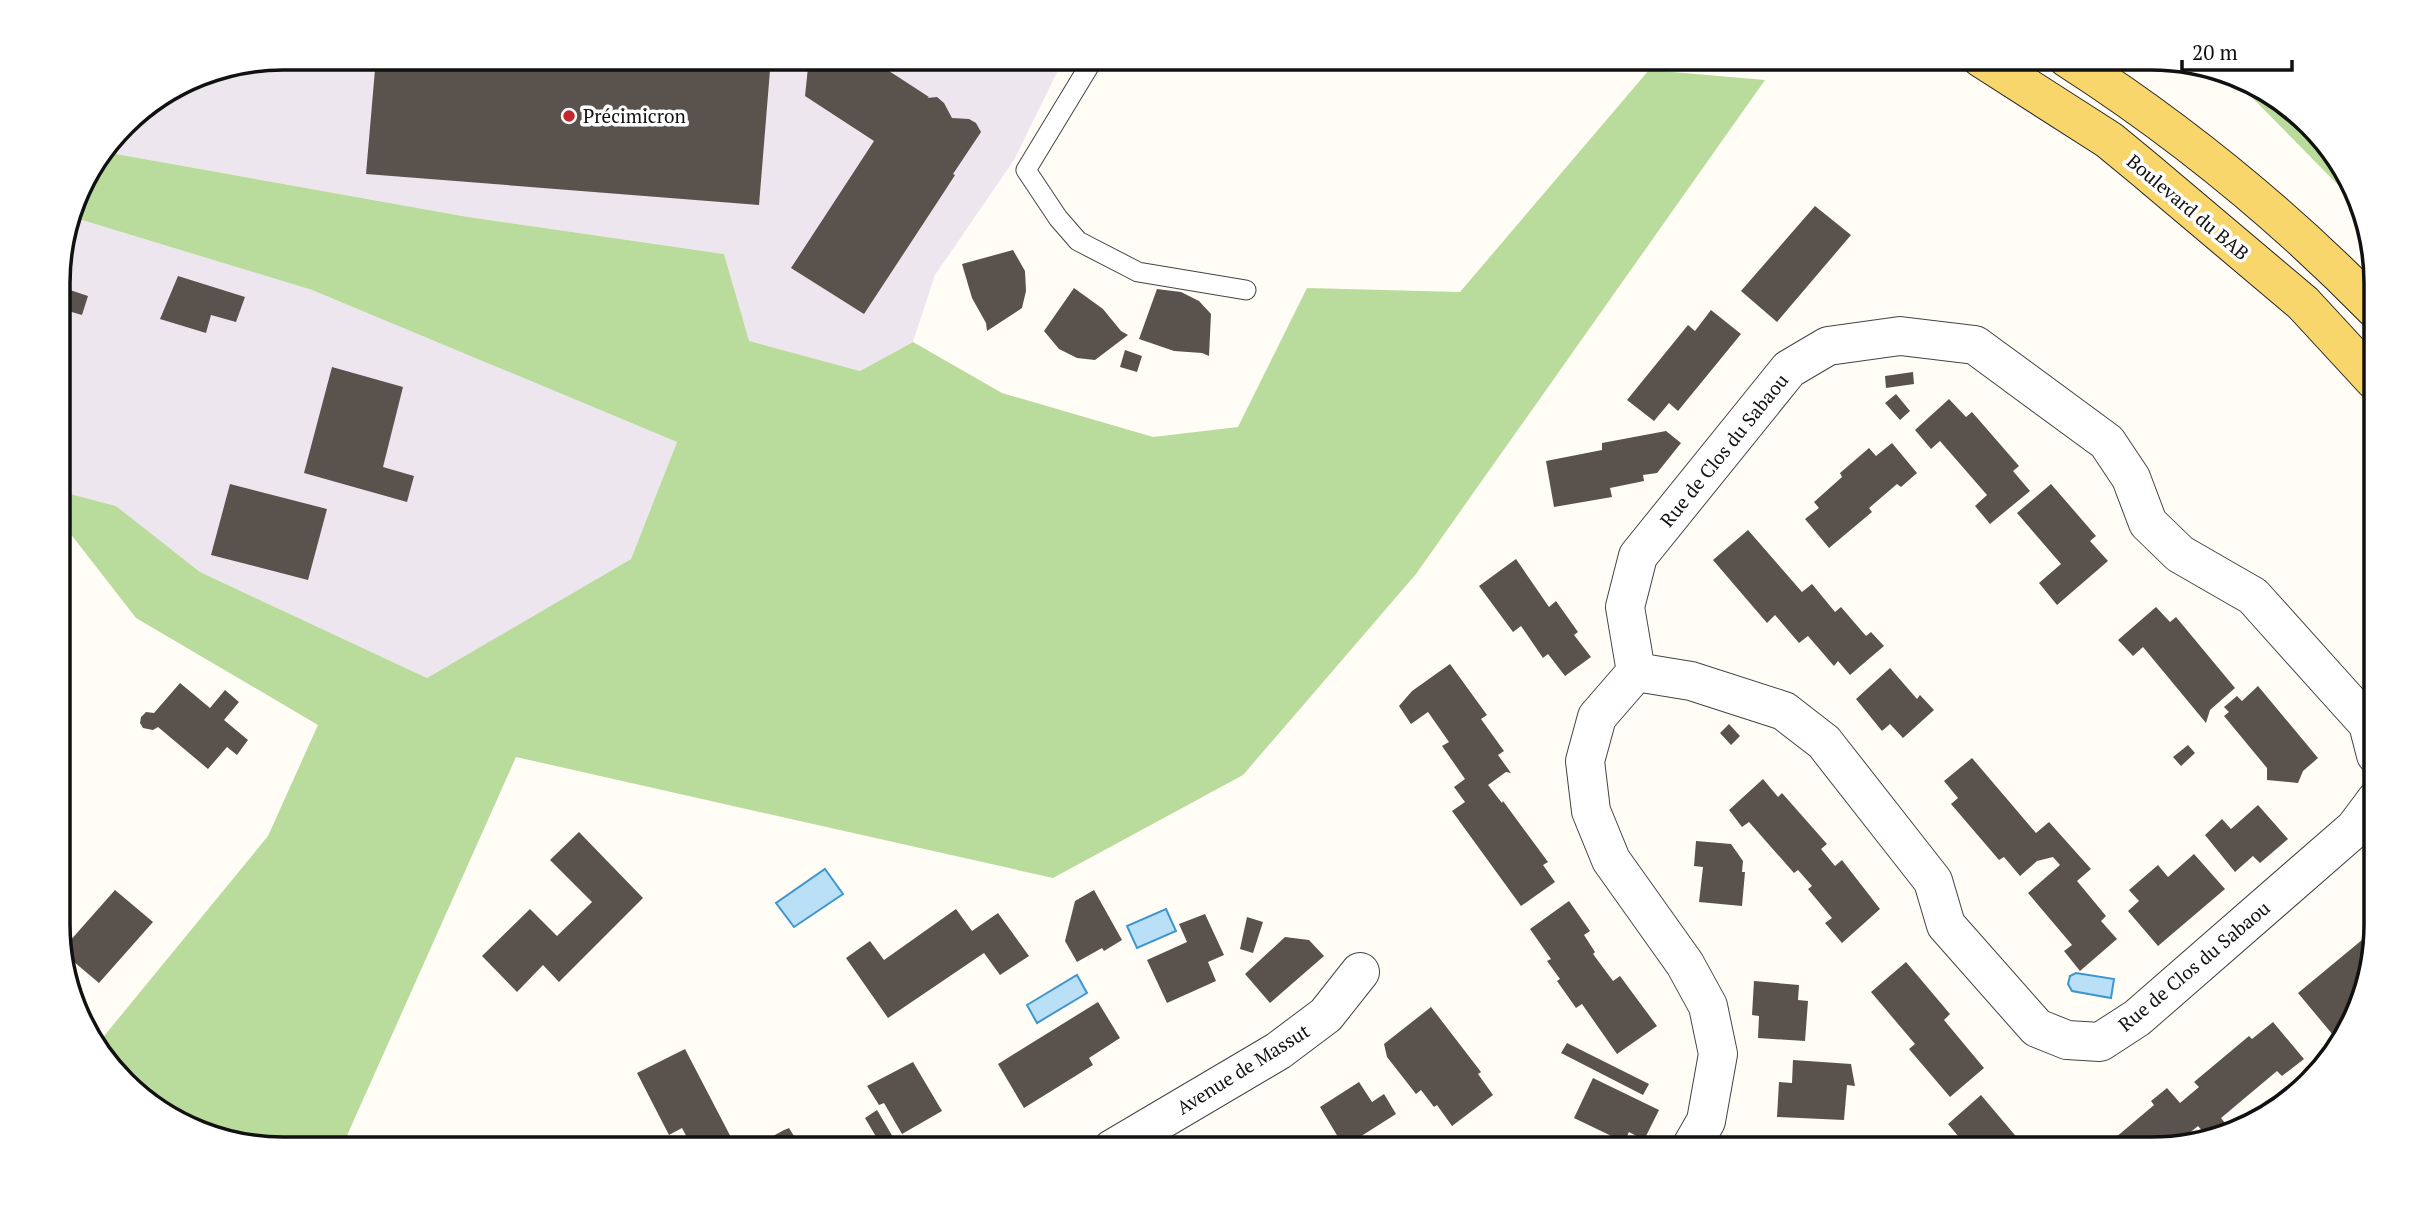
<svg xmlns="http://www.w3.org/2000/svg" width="2434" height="1207" font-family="'PT Serif',serif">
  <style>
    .industrial { fill: #eee6ef }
    .forest { fill: #b9dc9c }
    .water { fill: #b9e0f7; stroke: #3f96cf; stroke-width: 2 }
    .building { fill: #5a524d }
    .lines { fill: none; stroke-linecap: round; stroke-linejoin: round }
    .service-casing { stroke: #444; stroke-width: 21 }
    .minor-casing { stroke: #444; stroke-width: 40 }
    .primary-casing { stroke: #222; stroke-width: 40 }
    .service { stroke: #fff; stroke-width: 19 }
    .minor { stroke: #fff; stroke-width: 38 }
    .primary { stroke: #f9d66b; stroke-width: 38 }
    .poi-dot { fill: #c4262e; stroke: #fff; stroke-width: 2.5 }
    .labels { text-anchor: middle; stroke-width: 7; stroke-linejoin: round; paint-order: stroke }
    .poi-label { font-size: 19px; fill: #111; stroke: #fff; text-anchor: start }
    .street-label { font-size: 19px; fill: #111; stroke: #fff }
    .rim { fill: none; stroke: #111; stroke-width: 3.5 }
  </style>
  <rect width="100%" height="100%" fill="#fffdf5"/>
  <path class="industrial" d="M283 58H1064L1014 160 935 275 913 342 860 371 748 341 724 254 468 217 105 152 134 114 197 75Z
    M72 217 312 290 677 442 631 559 427 678 200 572 116 506 59 491 58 268Z
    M94 1037 100 1041 188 1127 104 1061Z"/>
  <path class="forest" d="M1649 70 1765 80 1416 574 1243 775 1053 878 516 757 341 1149H283L188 1127 100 1041 268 836 318 725 136 618 59 519V491L116 506 200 572 427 678 631 559 677 442 312 290 72 217 81 183 105 152 468 217 724 254 749 341 860 371 913 342 1002 393 1153 437 1238 427 1307 288 1460 292Z
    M2231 76 2250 81 2330 146 2351 198Z"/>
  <path class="water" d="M825 869 843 894 794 927 776 903Z
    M1166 909 1176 931 1137 948 1127 926Z
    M2076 973 2114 979 2111 998 2072 991 2068 984 2070 976Z
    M1077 975 1087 993 1037 1023 1027 1005Z"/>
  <path class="building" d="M376 58H771L759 205 366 174Z
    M809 58H869L929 97 927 98 937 97 944 103 952 118 969 119 976 123 981 132 953 174 955 175 946 189 864 314 791 268 874 141 805 96Z
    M1815 206 1851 235 1777 322 1741 291Z
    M1013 250 1025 271 1026 291 1022 308 987 331 986 323 972 298 962 264Z
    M178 276 245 297 236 322 211 315 206 333 160 319Z
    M58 286 88 296 82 315 58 308Z
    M1074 288 1103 309 1121 331 1128 335 1095 360 1077 358 1059 349 1044 331Z
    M1157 289 1181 292 1199 301 1211 314 1209 356 1202 353 1174 351 1139 339Z
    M1711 310 1741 334 1678 411 1669 403 1654 421 1627 400 1688 325 1695 331Z
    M1125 350 1142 356 1137 372 1120 367Z
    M332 367 403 387 383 467 414 476 407 502 304 473Z
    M1913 372 1914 384 1886 388 1885 376Z
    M1896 394 1910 411 1900 420 1885 403Z
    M1949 399 1966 417 1972 412 2019 466 2013 471 2030 491 1990 524 1975 506 1987 495 1940 441 1931 449 1915 430Z
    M1666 431 1681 443 1657 473 1643 475 1644 481 1610 488 1612 497 1554 507 1546 461 1602 450V443Z
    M1892 443 1917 473 1901 487 1897 484 1869 508 1872 512 1829 548 1805 519 1819 508 1814 502 1842 477 1840 473 1869 448 1876 456Z
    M230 484 327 509 308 580 211 555Z
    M2051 484 2096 536 2090 541 2108 561 2057 605 2039 583 2061 564 2017 513Z
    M1748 530 1802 592 1812 584 1835 612 1841 607 1866 636 1871 632 1884 646 1850 675 1838 661 1834 666 1808 636 1799 643 1775 615 1767 623 1713 560Z
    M1516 559 1549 607 1556 601 1578 632 1574 635 1591 657 1565 676 1548 654 1543 658 1521 626 1513 632 1479 586Z
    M2156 607 2170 622 2176 617 2235 688 2210 710 2206 723 2143 647 2133 656 2118 640Z
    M1450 664 1487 715 1481 719 1504 751 1498 755 1511 773 1506 772 1488 785 1502 803 1503 801 1548 862 1543 865 1555 882 1521 906 1452 811 1465 802 1454 787 1465 779 1442 746 1449 742 1428 712 1411 724 1399 706 1412 691Z
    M1890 668 1917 699 1920 695 1934 710 1903 738 1890 724 1882 731 1856 699Z
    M180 683 210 708 225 690 239 702 224 720 248 740 237 755 227 747 208 769 158 727 153 730 143 728 140 723 141 717 146 712 154 713Z
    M2258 686 2318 758 2303 771 2298 783 2267 780V768L2224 716 2229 712 2224 707 2237 696 2242 701Z
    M1729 724 1740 736 1731 745 1720 733Z
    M2188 745 2195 753 2181 766 2173 757Z
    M1972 758 2036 833 2049 822 2091 869 2077 881 2106 916 2101 921 2117 939 2080 971 2064 951 2072 945 2028 893 2060 865 2053 857 2037 861 2020 876 2004 857 1999 860 1951 804 1958 798 1944 781Z
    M1763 779 1778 797 1782 793 1827 844 1821 849 1835 866 1842 860 1880 909 1842 943 1825 923 1832 918 1808 889 1812 886 1798 870 1794 873 1749 822 1742 827 1729 810Z
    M2258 805 2288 839 2260 863 2253 856 2235 872 2205 835 2222 819 2231 829Z
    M579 832 643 898 559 982 543 965 517 992 482 956 530 909 557 936 592 902 550 860Z
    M1696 841 1731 844 1743 861 1742 872H1745L1742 906 1699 902 1703 867 1694 866Z
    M2194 854 2225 889 2158 946 2128 911 2139 901 2129 890 2158 865 2168 877Z
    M115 890 153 922 99 983 61 951Z
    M1094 890 1122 940 1104 951 1102 948 1077 962 1065 941 1075 901Z
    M1569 901 1590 931 1584 935 1595 952 1593 954 1613 981 1620 976 1657 1026 1617 1054 1582 1004 1576 1008 1557 981 1560 979 1547 961 1551 959 1530 929Z
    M956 909 972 931 998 913 1029 956 1000 975 984 953 888 1018 846 958 870 941 884 960Z
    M1205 914 1224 955 1208 962 1216 981 1167 1003 1147 960 1187 942 1179 924Z
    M1247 917 1263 922 1253 953 1240 949Z
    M2374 933 2358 1002 2345 1013 2353 1023 2338 1041 2298 993 2368 935 2370 937Z
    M1285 937 1309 940 1324 956 1270 1003 1245 974Z
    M1906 962 1950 1014 1944 1020 1984 1068 1950 1097 1909 1049 1915 1044 1871 992Z
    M1754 981 1799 985 1798 1000 1808 1001 1805 1041 1758 1038 1759 1016 1752 1015Z
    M1098 1002 1120 1038 1089 1058 1093 1065 1024 1108 998 1064Z
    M1431 1007 1481 1072 1478 1074 1493 1095 1452 1126 1437 1105 1434 1107 1421 1090 1416 1094 1387 1057 1384 1044Z
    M2273 1022 2304 1059 2282 1076 2277 1071 2221 1118 2225 1123 2213 1133 2206 1135 2198 1126 2175 1145 2165 1149H2102L2154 1105 2151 1101 2167 1088 2180 1103 2199 1087 2194 1082 2249 1036 2252 1039Z
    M1567 1043 1649 1084 1643 1095 1561 1053Z
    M685 1049 735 1145 732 1147 733 1149H693L682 1128 669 1135 637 1073Z
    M1793 1060 1851 1064 1855 1086 1847 1085 1844 1120 1777 1117 1779 1082 1792 1083Z
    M913 1062 942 1111 902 1134 884 1103 879 1105 867 1086Z
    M1593 1078 1659 1110 1644 1140 1629 1132 1624 1142 1574 1118Z
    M1359 1082 1372 1102 1384 1094 1396 1114 1344 1147 1320 1107Z
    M1981 1095 2025 1147 2024 1149H1969L1948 1124Z
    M877 1110 900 1149H875L881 1145 865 1118Z
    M789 1128 802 1149H749L784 1130Z"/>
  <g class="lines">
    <g class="service-casing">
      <path id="service" d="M1094 58 1026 170 1058 218 1078 241 1138 272 1246 290"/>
    </g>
    <g class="minor-casing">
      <path id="minor" d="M1636 672 1691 681 1784 711 1824 742 1933 881 1946 925 2037 1028 2067 1040 2100 1042 2137 1018 2355 828 2376 800
        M1112 1149 1278 1051 1326 1015 1360 972
        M1690 1149 1706 1121 1718 1054 1708 1006 1685 964 1611 860 1591 811 1585 761 1597 717 1636 672 1625 607 1638 556 1789 369 1828 346 1900 336 1975 345 2107 442 2131 478 2148 523 2180 554 2253 596 2368 724 2376 755"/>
    </g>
    <g class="primary-casing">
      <path id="primary" d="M1981 58 2109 140 2143 168 2303 303 2375 381
        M2067 58C2179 130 2281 213 2375 309"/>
    </g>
    <use href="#service" class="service"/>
    <use href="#minor" class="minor"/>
    <use href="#primary" class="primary"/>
  </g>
  <circle class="poi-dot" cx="569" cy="116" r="7"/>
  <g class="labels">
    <g class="poi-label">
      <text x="583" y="123">Précimicron</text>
    </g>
    <g class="street-label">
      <text transform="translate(2188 207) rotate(40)" y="7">Boulevard du BAB</text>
      <text transform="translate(1724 450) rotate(-51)" y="7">Rue de Clos du Sabaou</text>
      <text transform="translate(2194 966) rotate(-40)" y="7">Rue de Clos du Sabaou</text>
      <text transform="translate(1243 1069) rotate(-32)" y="7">Avenue de Massut</text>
    </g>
  </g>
  <path d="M0 0H2434V1207H0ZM283 70H2151A213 213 0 0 1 2364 283V924A213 213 0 0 1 2151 1137H283A213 213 0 0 1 70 924V283A213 213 0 0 1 283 70Z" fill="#fff" fill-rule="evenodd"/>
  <path class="rim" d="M283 70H2151A213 213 0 0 1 2364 283V924A213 213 0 0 1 2151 1137H283A213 213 0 0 1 70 924V283A213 213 0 0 1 283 70Z"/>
  <path d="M2182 60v10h110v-10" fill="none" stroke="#111111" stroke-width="3.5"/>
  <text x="2192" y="60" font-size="21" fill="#111111" stroke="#ffffff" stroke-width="5" paint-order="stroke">20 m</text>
</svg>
